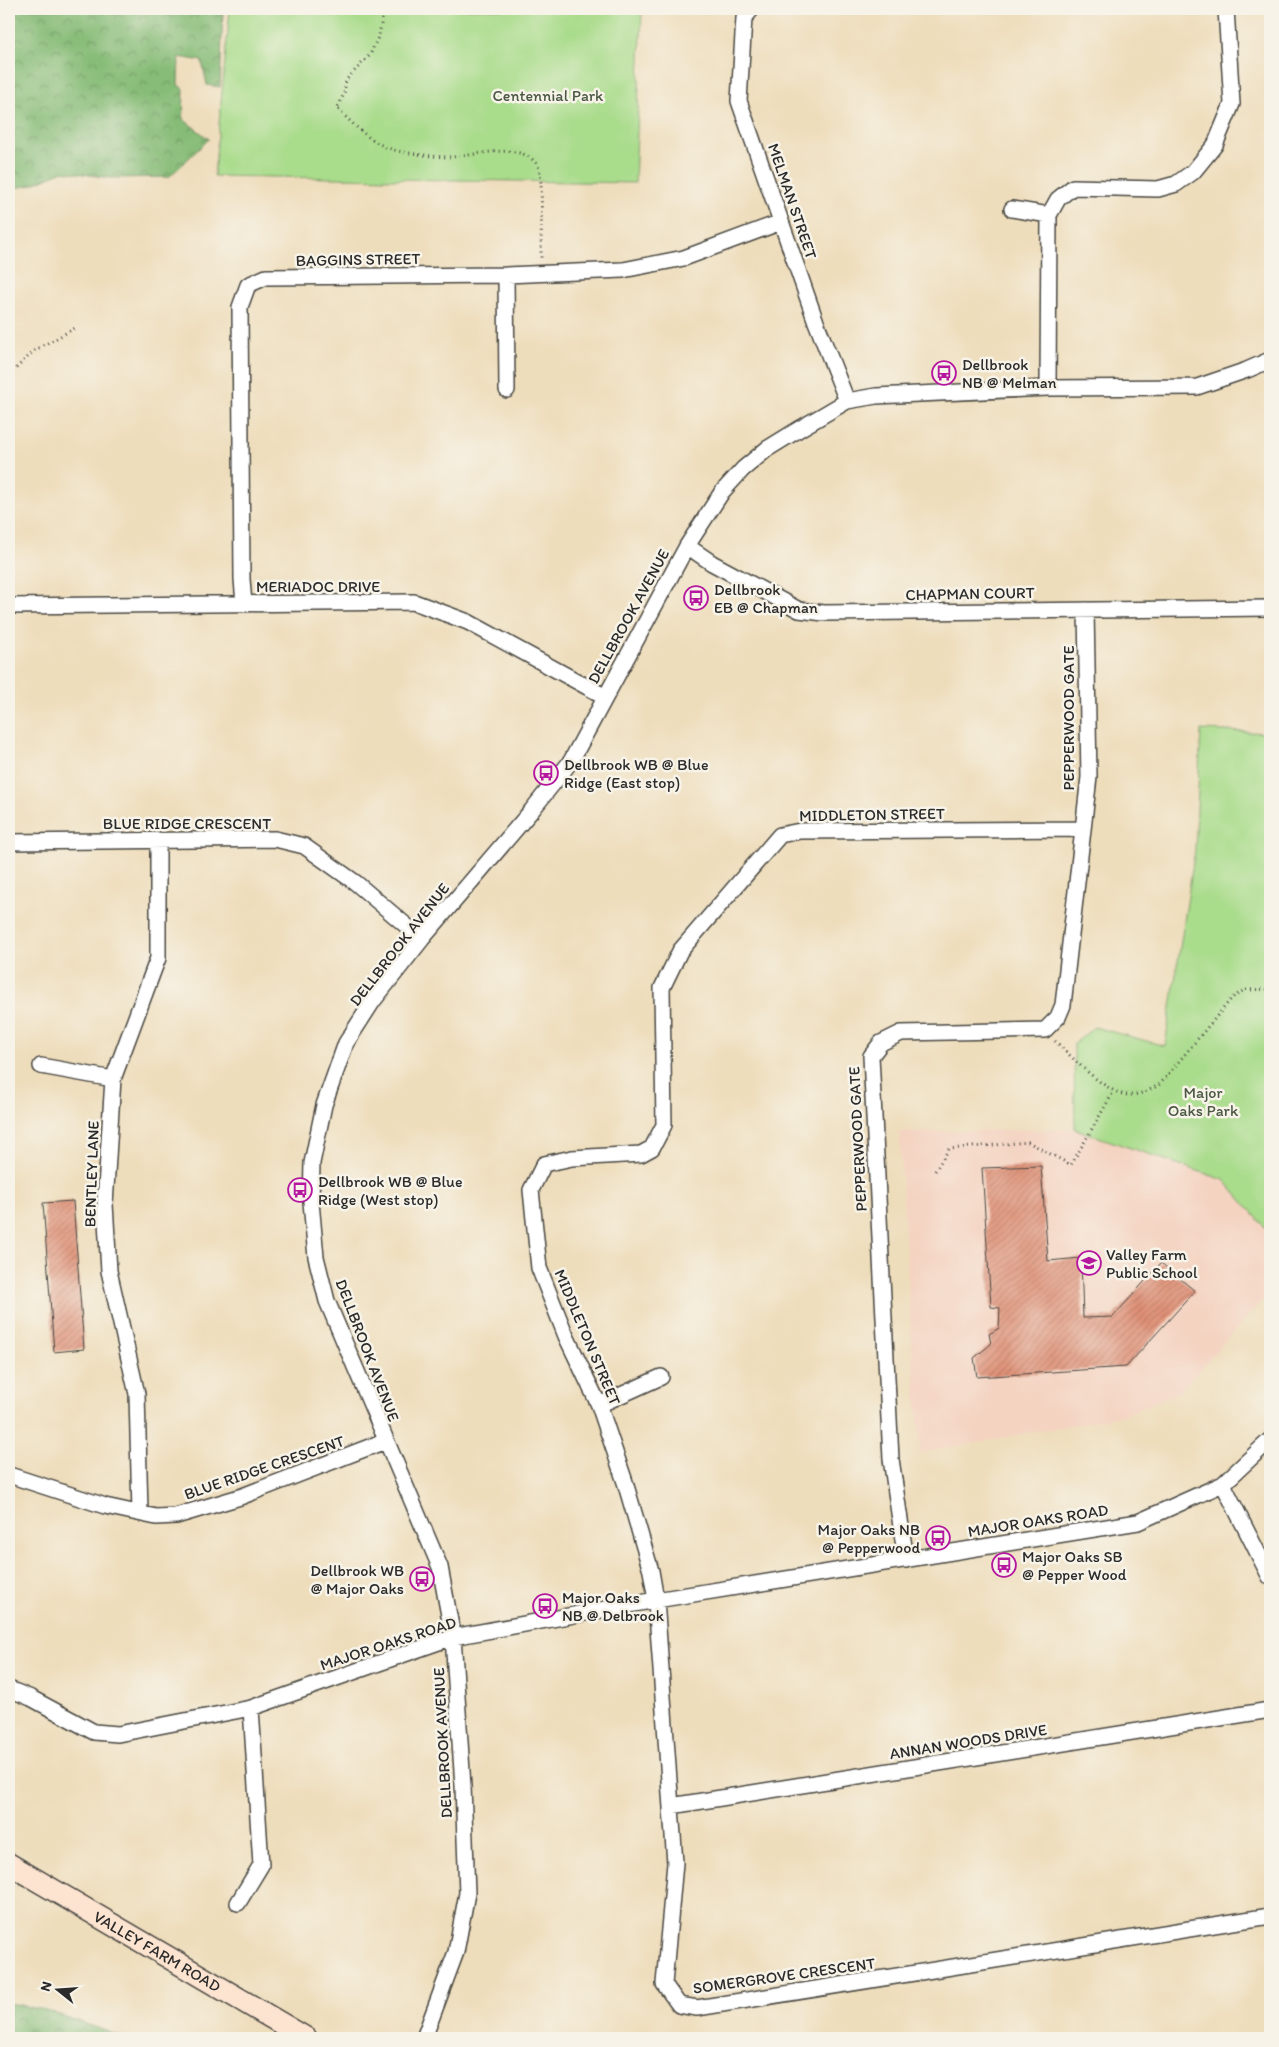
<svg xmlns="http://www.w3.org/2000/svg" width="1279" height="2047" font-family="Itim,sans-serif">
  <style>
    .built { fill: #f4d3c1 }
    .green { fill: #a9dc8b; stroke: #6a845b }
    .forest { fill: url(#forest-crowns); stroke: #587451 }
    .building { fill: url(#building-hatch) }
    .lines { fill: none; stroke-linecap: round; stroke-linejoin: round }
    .street-casing { stroke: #484641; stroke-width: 18 }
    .secondary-casing { stroke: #484641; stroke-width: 24 }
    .path { stroke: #484641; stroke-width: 3; stroke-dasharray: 1 4; stroke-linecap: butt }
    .street { stroke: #fff; stroke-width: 15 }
    .secondary { stroke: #fde4d1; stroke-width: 21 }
    .labels { text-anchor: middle; stroke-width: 5; stroke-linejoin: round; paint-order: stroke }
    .park-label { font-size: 16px; fill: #4a5743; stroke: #f7f3e8 }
    .street-label { font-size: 16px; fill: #2b2b2b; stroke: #f7f3e8 }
    .poi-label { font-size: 16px; fill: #2b2b2b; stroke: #f7f3e8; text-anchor: start }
  </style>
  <defs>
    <pattern id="forest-crowns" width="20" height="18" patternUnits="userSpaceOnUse" patternTransform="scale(1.25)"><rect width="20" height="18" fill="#86bc77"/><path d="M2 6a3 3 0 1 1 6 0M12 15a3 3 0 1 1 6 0" fill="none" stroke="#6e9962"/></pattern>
    <pattern id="building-hatch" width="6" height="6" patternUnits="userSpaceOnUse" patternTransform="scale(1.25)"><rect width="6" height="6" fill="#e09076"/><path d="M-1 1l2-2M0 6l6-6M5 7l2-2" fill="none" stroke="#b67661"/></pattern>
  </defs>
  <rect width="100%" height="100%" fill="#f7f3e8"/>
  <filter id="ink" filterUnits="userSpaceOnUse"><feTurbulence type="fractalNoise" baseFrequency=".02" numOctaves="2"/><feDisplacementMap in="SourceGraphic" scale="10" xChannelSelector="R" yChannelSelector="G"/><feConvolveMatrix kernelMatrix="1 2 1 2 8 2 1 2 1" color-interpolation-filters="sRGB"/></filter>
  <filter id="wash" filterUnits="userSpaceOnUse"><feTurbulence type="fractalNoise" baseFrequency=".0096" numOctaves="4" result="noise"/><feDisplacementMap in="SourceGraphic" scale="20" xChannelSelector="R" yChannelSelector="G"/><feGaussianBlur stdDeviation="1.12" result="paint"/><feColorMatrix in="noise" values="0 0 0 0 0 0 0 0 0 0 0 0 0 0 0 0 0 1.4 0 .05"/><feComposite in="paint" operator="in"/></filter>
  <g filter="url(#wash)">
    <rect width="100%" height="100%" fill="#edb"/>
    <path class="built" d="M1075 1129 1224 1180 1270 1233V1292L1179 1392 1124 1415 921 1453 911 1335 899 1132Z"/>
    <path class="green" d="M230 9H642L635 183 214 176Z
      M1201 730 1270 733V1233L1224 1180 1075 1129 1074 1044 1094 1027 1165 1046 1195 850Z"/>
    <path class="forest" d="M9 9H223L220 87 207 85 202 61 179 57 178 85 184 89 183 119 209 139 169 177 110 178 63 171 31 185 9 189Z
      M9 2003 46 2010 126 2038H9Z"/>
    <g id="blocks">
      <path class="building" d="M1041 1166 1048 1261 1081 1258 1083 1318 1113 1317 1161 1263 1195 1291 1126 1367 977 1377 974 1358 991 1344 989 1334 999 1328 1000 1308 991 1307 982 1168Z
        M73 1201 84 1349 54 1352 43 1203Z"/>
    </g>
  </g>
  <g filter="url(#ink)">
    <use href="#blocks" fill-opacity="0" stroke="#484641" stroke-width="1"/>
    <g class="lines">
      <g class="street-casing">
        <path id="street" d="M752 9 744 18 739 101 816 322 847 401
          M1012 209 1049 215
          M506 275 507 390
          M1048 388 1049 215 1058 199 1073 187 1158 189 1176 184 1193 172 1215 145 1232 104 1226 9
          M687 546 712 563 799 610 824 613 1270 608
          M244 604 242 579 240 307 248 285 266 277 506 275 623 270 684 258 781 222
          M9 606 414 602 468 622 604 696
          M1082 829 800 831 780 835 680 951 662 988 664 1125 652 1148 641 1154 572 1158 544 1164 531 1190 539 1268 566 1336 599 1405 625 1482 651 1571 656 1600 675 1863 664 1984 679 2005 697 2008 1270 1916
          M9 842 275 839 304 846 356 883 422 939
          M41 1066 113 1079
          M599 1405 661 1377
          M9 1475 105 1506 156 1517 176 1516 240 1497 385 1441
          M1223 1484 1270 1577
          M140 1513 137 1394 109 1271 105 1204 113 1079 158 958V840
          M906 1560 891 1459 871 1056 881 1043 901 1033 1045 1030 1058 1017 1063 1005 1089 777 1086 610
          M9 1689 31 1698 94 1732 118 1734 251 1708 453 1637 656 1600 1138 1522 1223 1484 1270 1440
          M671 1806 1270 1710
          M238 1903 261 1865 251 1708
          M424 2038 456 1952 467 1893 463 1786 453 1637 440 1567 327 1301 316 1257 311 1202 312 1163 324 1105 346 1043 373 1001 422 939 532 810 571 761 687 546 722 492 743 469 767 449 801 428 847 401 876 396 1048 388 1197 387 1247 370 1270 360"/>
      </g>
      <g class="secondary-casing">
        <g id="secondary">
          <path id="s1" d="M9 1864 306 2038"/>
        </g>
      </g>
      <path class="path" d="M384 9 379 35 370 55 346 80 344 94 337 108C355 126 372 145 398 151 414 154 435 157 451 157 478 156 524 139 539 168 543 177 541 245 541 259
        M9 375 35 350 75 328
        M1055 1041C1072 1057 1104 1092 1127 1095 1138 1096 1151 1090 1160 1084L1232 998 1244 990 1270 989
        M935 1171 949 1149 1028 1142 1071 1165 1114 1091"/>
      <use href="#street" class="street"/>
      <use href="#secondary" class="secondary"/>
    </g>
  </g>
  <defs>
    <g id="bus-ring" transform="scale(1.25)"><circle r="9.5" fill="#f7f3e8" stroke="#b5179e" stroke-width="1.5"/><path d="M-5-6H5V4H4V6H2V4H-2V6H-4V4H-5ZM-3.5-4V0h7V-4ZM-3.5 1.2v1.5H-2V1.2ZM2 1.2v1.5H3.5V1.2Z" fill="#b5179e"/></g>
    <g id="school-ring" transform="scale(1.25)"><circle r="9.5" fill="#f7f3e8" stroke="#b5179e" stroke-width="1.5"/><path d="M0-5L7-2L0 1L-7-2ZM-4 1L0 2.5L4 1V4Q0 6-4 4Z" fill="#b5179e"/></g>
  </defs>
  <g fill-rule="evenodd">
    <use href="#bus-ring" x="944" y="373"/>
    <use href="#bus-ring" x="696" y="598"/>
    <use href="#bus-ring" x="546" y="773"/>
    <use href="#bus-ring" x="300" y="1190"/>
    <use href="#school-ring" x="1089" y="1263"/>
    <use href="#bus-ring" x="938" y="1538"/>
    <use href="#bus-ring" x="1004" y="1565"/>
    <use href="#bus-ring" x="422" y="1579"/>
    <use href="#bus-ring" x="545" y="1606"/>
  </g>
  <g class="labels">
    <g class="park-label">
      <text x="548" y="101">Centennial Park</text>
      <text x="1203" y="1098">Major<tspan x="1203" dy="18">Oaks Park</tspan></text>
    </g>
    <g class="street-label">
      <text transform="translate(793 201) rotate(71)" y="6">MELMAN STREET</text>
      <text transform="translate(358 259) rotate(-1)" y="6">BAGGINS STREET</text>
      <text x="318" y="592">MERIADOC DRIVE</text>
      <text transform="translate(970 593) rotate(-1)" y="6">CHAPMAN COURT</text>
      <text transform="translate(628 616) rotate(-61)" y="6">DELLBROOK AVENUE</text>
      <text transform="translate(1068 718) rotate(-90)" y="6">PEPPERWOOD GATE</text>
      <text transform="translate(872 814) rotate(-1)" y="6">MIDDLETON STREET</text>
      <text x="187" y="829">BLUE RIDGE CRESCENT</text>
      <text transform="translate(399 944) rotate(-52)" y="6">DELLBROOK AVENUE</text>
      <text transform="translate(857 1139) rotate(-93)" y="6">PEPPERWOOD GATE</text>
      <text transform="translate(91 1174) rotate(-88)" y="6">BENTLEY LANE</text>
      <text transform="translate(588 1337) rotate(67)" y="6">MIDDLETON STREET</text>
      <text transform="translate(368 1350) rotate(69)" y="6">DELLBROOK AVENUE</text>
      <text transform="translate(264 1467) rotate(-19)" y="6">BLUE RIDGE CRESCENT</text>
      <text transform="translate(1038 1520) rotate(-9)" y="6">MAJOR OAKS ROAD</text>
      <text transform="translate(388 1643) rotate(-18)" y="6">MAJOR OAKS ROAD</text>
      <text transform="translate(968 1741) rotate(-9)" y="6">ANNAN WOODS DRIVE</text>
      <text transform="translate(442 1743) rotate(-93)" y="6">DELLBROOK AVENUE</text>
      <text dy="6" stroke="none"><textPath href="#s1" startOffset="172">VALLEY FARM ROAD</textPath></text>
      <text transform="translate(784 1975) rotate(-8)" y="6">SOMERGROVE CRESCENT</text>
    </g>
    <g class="poi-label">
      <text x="962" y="370">Dellbrook<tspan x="962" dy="18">NB @ Melman</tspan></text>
      <text x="714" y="595">Dellbrook<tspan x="714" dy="18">EB @ Chapman</tspan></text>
      <text x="564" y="770">Dellbrook WB @ Blue<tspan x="564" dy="18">Ridge (East stop)</tspan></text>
      <text x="318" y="1187">Dellbrook WB @ Blue<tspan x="318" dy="18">Ridge (West stop)</tspan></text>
      <text x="1106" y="1260">Valley Farm<tspan x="1106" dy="18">Public School</tspan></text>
      <text x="920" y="1535" text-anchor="end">Major Oaks NB<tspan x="920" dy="18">@ Pepperwood</tspan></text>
      <text x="1022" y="1562">Major Oaks SB<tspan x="1022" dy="18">@ Pepper Wood</tspan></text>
      <text x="404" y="1576" text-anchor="end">Dellbrook WB<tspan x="404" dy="18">@ Major Oaks</tspan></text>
      <text x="562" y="1603">Major Oaks<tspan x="562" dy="18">NB @ Delbrook</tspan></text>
    </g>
  </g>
  <rect width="1279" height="2047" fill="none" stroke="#f7f3e8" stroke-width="30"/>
  <g transform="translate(58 1990) rotate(287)" stroke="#f7f3e8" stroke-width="4" paint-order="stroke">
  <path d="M0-4L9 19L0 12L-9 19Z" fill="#2b2b2b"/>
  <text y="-8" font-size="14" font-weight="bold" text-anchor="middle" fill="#2b2b2b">N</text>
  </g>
</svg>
